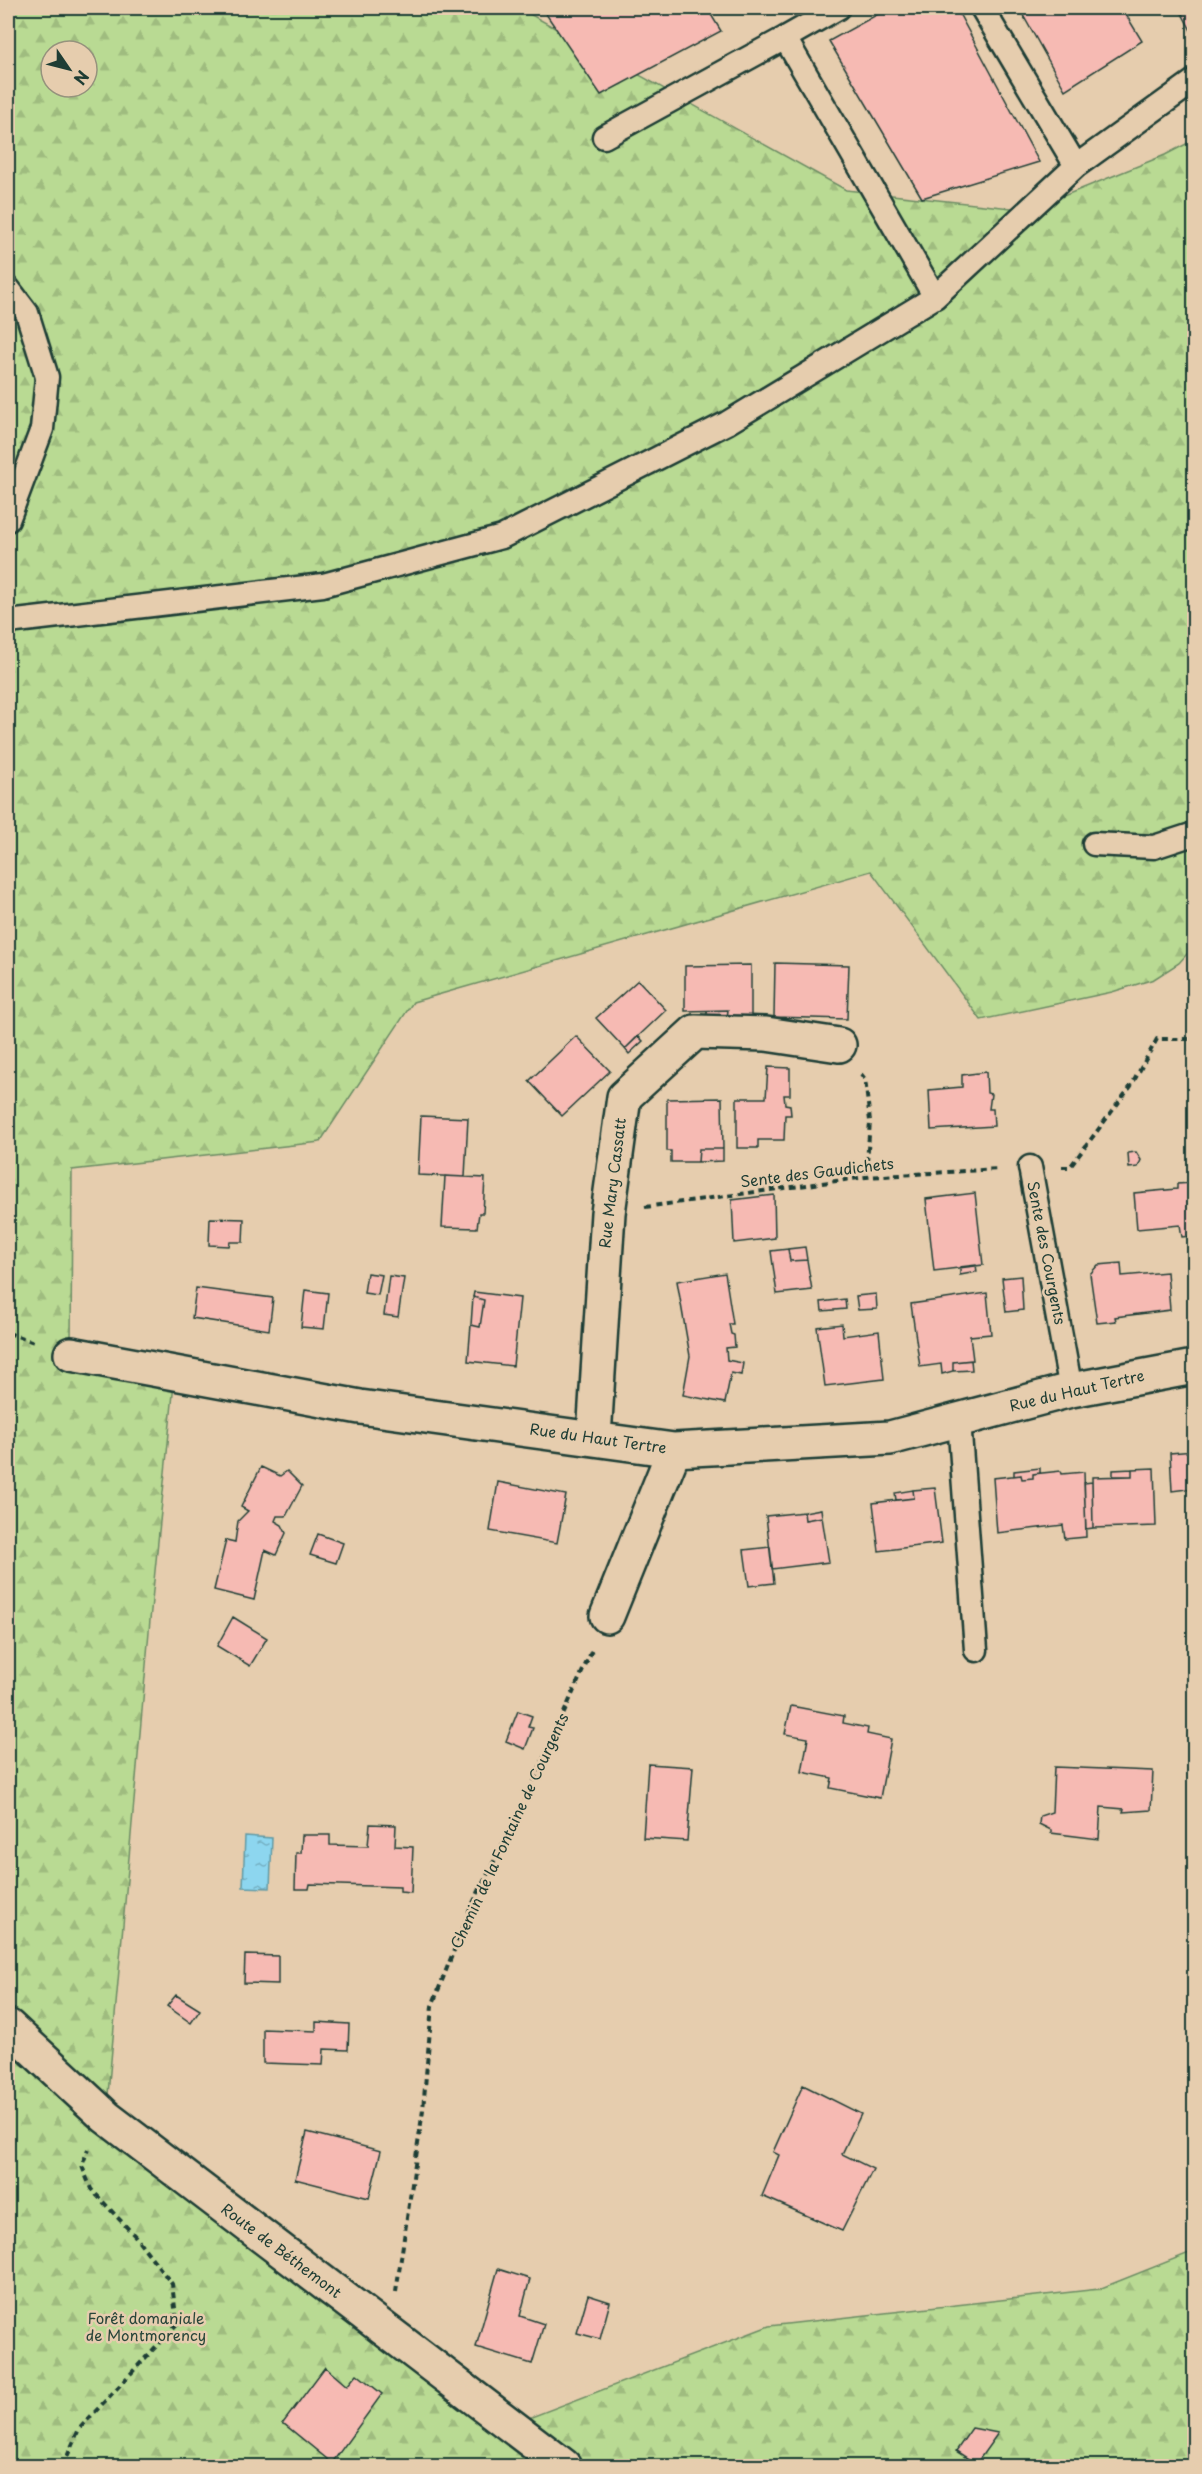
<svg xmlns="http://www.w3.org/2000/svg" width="1202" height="2474" font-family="'Playpen Sans',sans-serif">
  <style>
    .forest { fill: url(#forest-firs); stroke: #6c8c64; stroke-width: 1.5; fill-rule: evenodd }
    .water { fill: url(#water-ripples); stroke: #6199a4; stroke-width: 1.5 }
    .building { fill: #f6bab3; stroke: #1f3d34; stroke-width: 1.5 }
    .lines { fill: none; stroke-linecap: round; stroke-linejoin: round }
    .service-casing { stroke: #1f3d34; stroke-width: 27 }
    .minor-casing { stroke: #1f3d34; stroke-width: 38 }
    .tertiary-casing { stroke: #1f3d34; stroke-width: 38 }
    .path { stroke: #1f3d34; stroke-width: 4; stroke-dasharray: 6 4.5; stroke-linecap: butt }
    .service { stroke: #e6cdae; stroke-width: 22 }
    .minor { stroke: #e6cdae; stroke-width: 33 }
    .tertiary { stroke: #e6cdae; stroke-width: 33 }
    .labels { text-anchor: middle; stroke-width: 5; stroke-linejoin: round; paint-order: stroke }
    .street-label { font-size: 15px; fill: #1f3d34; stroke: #e6cdae }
    .park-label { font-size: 15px; fill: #274539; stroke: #e6cdae }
  </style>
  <defs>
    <pattern id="forest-firs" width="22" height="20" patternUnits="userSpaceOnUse" patternTransform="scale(1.5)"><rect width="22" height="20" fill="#b9da93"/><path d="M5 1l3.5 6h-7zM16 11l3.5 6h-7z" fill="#9fbc7f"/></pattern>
    <pattern id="water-ripples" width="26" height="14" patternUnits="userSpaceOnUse" patternTransform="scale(1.5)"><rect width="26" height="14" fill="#8dd6ef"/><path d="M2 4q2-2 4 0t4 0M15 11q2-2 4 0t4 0" fill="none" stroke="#73afc2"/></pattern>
  </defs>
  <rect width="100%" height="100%" fill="#e6cdae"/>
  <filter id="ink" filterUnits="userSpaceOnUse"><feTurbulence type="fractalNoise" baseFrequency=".0167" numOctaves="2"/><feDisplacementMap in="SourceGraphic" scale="12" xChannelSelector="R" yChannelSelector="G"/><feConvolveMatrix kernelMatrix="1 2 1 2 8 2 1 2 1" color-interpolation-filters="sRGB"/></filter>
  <g filter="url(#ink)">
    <path class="forest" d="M8 8H519L846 190 1029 210 1165 155 1194 140V946L1179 963 1154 979 1112 992 981 1020 871 871 413 1002 320 1142 72 1170 71 1348 175 1374 150 1620 106 2117 516 2423 769 2326 1099 2289 1194 2251V2466H8ZM51 51H87V87H51Z"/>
    <path class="water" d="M245 1836 272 1838 270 1888 243 1887Z"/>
    <path class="building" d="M542 8H707L721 31 601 95Z
      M889 8H956L1039 162 922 198 829 41Z
      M1019 8H1122L1142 41 1065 90Z
      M1179 8H1194V33L1193 34Z
      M775 963 849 965 847 1019 774 1017Z
      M751 965V1018H727L728 1010 685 1011V966Z
      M638 980 666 1010 625 1049 596 1018Z
      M728 1010 727 1018H707V1011Z
      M576 1036 610 1071 562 1116 529 1081Z
      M638 1036 643 1041 629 1054 625 1049Z
      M768 1067 790 1068V1095H784L785 1104 790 1105 791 1115H785L784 1140H758V1148H737V1098H766Z
      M986 1072 987 1093 991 1094 989 1109H993L994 1126 931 1130 929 1090 962 1087V1075Z
      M722 1098 723 1149H699L698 1162H671V1151H667V1099Z
      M421 1116 468 1118 465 1177 418 1175Z
      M699 1149H723V1161L698 1162Z
      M1136 1152 1141 1160 1138 1167 1129 1168 1128 1153Z
      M445 1176 485 1178 483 1213H479L477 1228 442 1227Z
      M1192 1176H1194V1241L1191 1236 1182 1237 1180 1225 1137 1229 1134 1193 1177 1189V1184L1192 1183Z
      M975 1193 983 1265 934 1271 926 1199Z
      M774 1195 775 1238 734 1243 732 1200Z
      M210 1218 244 1219 243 1242H230L229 1246 209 1245Z
      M805 1247 807 1260 790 1261 788 1249Z
      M788 1249 790 1261 807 1260 812 1290 777 1294 771 1251Z
      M1121 1263 1122 1276 1167 1272 1170 1310 1115 1317 1116 1321 1097 1323 1090 1274 1098 1265Z
      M976 1265 977 1272 960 1275V1267Z
      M367 1273 382 1275 378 1295 364 1293Z
      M725 1273 733 1324H729L731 1334 734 1335 735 1347 726 1348 727 1360 743 1363 741 1375 731 1373 725 1403 683 1395 690 1356 677 1281Z
      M389 1276 404 1278 398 1317 384 1315Z
      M1021 1276 1023 1310 1006 1312 1002 1278Z
      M196 1288 273 1298 269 1330 192 1318Z
      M305 1290 328 1293 324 1329 301 1327Z
      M474 1292 520 1298 513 1366 468 1361 471 1325 480 1327 484 1300 473 1297Z
      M987 1293 991 1334 970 1336 973 1360 953 1362V1371L942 1374 941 1364 920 1367 911 1304Z
      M876 1294 877 1309 858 1310 856 1296Z
      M473 1297 484 1300 480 1327 471 1325Z
      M845 1299 846 1309 822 1311 821 1302Z
      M842 1324 843 1336 879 1331 884 1379 825 1386 817 1327Z
      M971 1360 972 1370 953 1371V1362Z
      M1194 1451V1488L1172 1491 1170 1453Z
      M261 1467 280 1476 287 1471 302 1486 286 1516H277L275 1521 282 1525 286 1533 276 1555 265 1550 254 1600 214 1590 226 1540 235 1542 238 1521 248 1511 241 1507Z
      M1040 1468V1473L1033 1474V1478L1022 1479 1021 1475 1014 1476V1471Z
      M1154 1468 1156 1526 1093 1528 1092 1477 1132 1476V1469Z
      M1132 1469V1476H1113V1470Z
      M1061 1471 1062 1474 1084 1472 1086 1537 1065 1539 1063 1525 997 1533 993 1478 1021 1475 1022 1479 1033 1478V1474Z
      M498 1482 566 1495 557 1543 490 1531Z
      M1092 1482 1093 1528 1086 1529 1084 1483Z
      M935 1488 942 1543 879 1551 873 1503 914 1498 913 1490Z
      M913 1490 914 1498 896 1500 895 1493Z
      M821 1509 822 1517 805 1520 804 1512Z
      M804 1512 805 1520 822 1517 829 1562 772 1569 766 1516Z
      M318 1534 343 1543 336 1563 310 1555Z
      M770 1547 774 1583 749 1586 744 1550Z
      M233 1617 267 1638 250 1666 217 1646Z
      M791 1706 844 1716 843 1723 868 1728 867 1734 891 1739 880 1798 830 1788 832 1778 802 1772 808 1738 785 1734Z
      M518 1711 532 1716 528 1727 533 1728 525 1749 506 1741Z
      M648 1764 693 1767 687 1841 643 1838Z
      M1054 1767 1153 1771 1151 1810 1123 1812 1124 1809 1101 1807 1099 1839 1051 1833V1830L1039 1824 1040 1816 1052 1812Z
      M370 1824 396 1825 395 1846 413 1847 411 1893 400 1892V1887L310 1884 309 1889H295L296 1853H301L302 1835H330V1845L368 1846Z
      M245 1955 278 1956V1984L244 1983Z
      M176 1995 200 2010 191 2023 167 2006Z
      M316 2022 349 2024 348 2050 324 2049 323 2065 263 2063V2029L316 2031Z
      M803 2085 861 2114 842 2154 873 2169 842 2231 762 2196 779 2155 773 2152Z
      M307 2132 381 2151 369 2198 295 2179Z
      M498 2269 530 2279 520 2316 544 2324 532 2364 476 2347Z
      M588 2295 610 2302 600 2339 577 2333Z
      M325 2367 347 2386 357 2374 382 2394 332 2463 283 2423Z
      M972 2428 998 2433 976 2464 956 2451Z"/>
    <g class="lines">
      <g class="service-casing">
        <path id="service" d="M838 8 785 38 935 297
          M982 8 1076 166
          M604 137 785 38
          M8 288 27 313 47 377 42 429 8 520
          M8 622 323 585 502 537 727 423 935 297 1076 166 1194 81
          M1094 844 1154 847 1194 834
          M1030 1167 1071 1390
          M959 1420 976 1650"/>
      </g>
      <g class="minor-casing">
        <path id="minor" d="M71 1354 360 1407 674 1450 890 1438 1071 1390 1194 1367
          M594 1437 608 1213 624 1097 695 1032 766 1034 839 1045
          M607 1616 674 1450"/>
      </g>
      <g class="tertiary-casing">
        <path id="tertiary" d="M8 2026 106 2117 564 2466"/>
      </g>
      <path class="path" d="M861 1074 865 1079 870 1121 866 1177
        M1062 1167H1070L1131 1086 1157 1039H1194
        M645 1207 866 1177 998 1169
        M8 1333 37 1343
        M396 2292 423 2110 432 2006 471 1907 527 1796 592 1650
        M63 2466 79 2429 177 2324 172 2284 135 2236 91 2189 82 2166 88 2149"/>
      <use href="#service" class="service"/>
      <use href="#minor" class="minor"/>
      <use href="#tertiary" class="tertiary"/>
    </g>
  </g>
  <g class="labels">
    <g class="street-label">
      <text transform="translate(817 1173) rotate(-7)" y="5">Sente des Gaudichets</text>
      <text transform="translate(613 1183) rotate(-83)" y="5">Rue Mary Cassatt</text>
      <text transform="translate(1046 1253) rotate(79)" y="5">Sente des Courgents</text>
      <text transform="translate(1077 1391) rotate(-13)" y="5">Rue du Haut Tertre</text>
      <text transform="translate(598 1439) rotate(8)" y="5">Rue du Haut Tertre</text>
      <text transform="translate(510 1831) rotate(-65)" y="5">Chemin de la Fontaine de Courgents</text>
      <text transform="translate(281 2251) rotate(37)" y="5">Route de Béthemont</text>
    </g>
    <g class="park-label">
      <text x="146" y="2324">Forêt domaniale<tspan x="146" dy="17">de Montmorency</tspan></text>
    </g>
  </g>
  <rect width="1202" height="2474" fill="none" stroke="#e6cdae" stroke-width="30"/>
  <rect x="15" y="15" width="1172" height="2444" fill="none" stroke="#1f3d34" stroke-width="2" filter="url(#ink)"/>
  <g transform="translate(69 69) rotate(125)"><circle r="28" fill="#e6cdae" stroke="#96937d" stroke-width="1.5"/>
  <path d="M0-4.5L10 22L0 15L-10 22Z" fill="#1f3d34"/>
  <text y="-9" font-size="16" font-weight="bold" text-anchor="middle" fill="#1f3d34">N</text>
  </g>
</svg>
